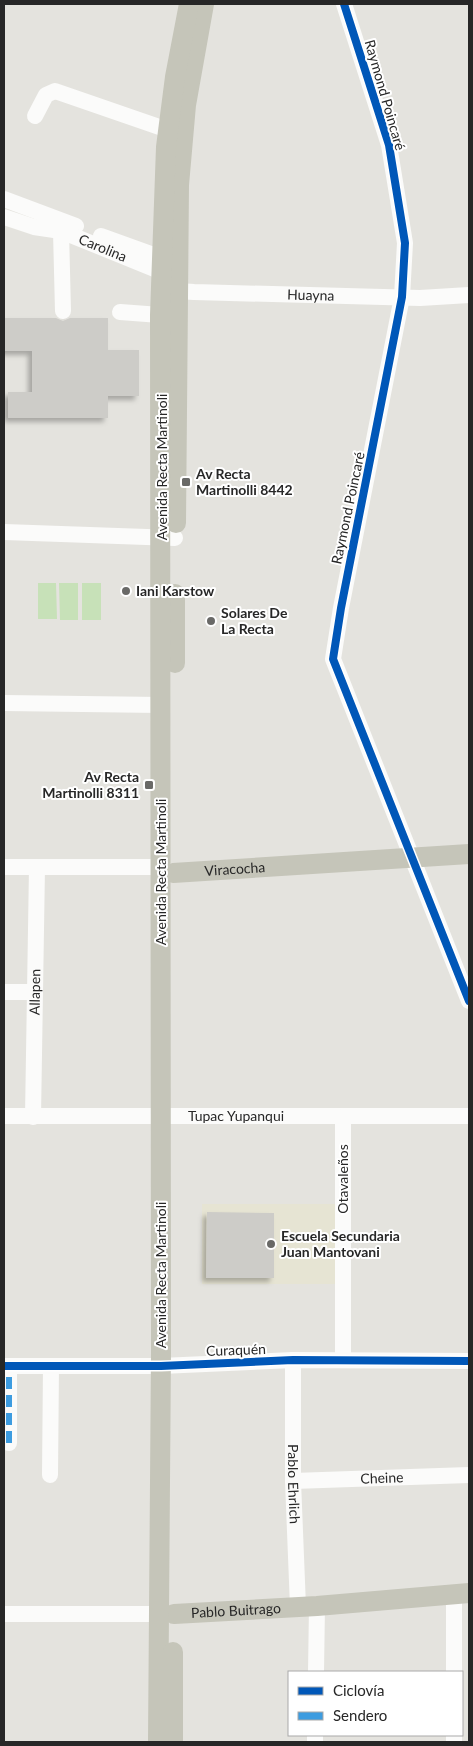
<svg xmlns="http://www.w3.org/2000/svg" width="473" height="1746" font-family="Lato,sans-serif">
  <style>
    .education { fill: #e6e4d3 }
    .pitch { fill: #c7e1b8 }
    .building { fill: #cdccc8; filter: url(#shadow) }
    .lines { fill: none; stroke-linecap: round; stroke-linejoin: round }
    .minor { stroke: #fbfbfa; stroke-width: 16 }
    .major { stroke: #c5c5b9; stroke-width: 20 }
    .quiet { stroke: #3d9ce0; stroke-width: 6; stroke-dasharray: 12 6; stroke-linecap: butt }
    .cycleway-casing { stroke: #fff; stroke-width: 11 }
    .cycleway { stroke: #0057b8; stroke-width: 8 }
    .poi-dot { fill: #696967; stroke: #fff; stroke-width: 2 }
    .labels { text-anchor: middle; stroke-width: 4; stroke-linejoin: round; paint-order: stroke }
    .street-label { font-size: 14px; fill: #272727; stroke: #fff }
    .poi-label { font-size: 14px; font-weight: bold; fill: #272727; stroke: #fff; text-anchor: start }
  </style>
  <defs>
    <filter id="shadow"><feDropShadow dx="-4" dy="4" stdDeviation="2.5" flood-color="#0004"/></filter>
  </defs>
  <rect width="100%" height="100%" fill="#e4e3de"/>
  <path class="education" d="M202 1204H339V1284H202Z"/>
  <path class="pitch" d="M38 583H56L57 619H38Z
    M59 583H78V620H60Z
    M82 583H101V620H82Z"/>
  <path class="building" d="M4 318H56L63 321 70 318H108V350H139V396H108V418H8V392H32V351H4Z
    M207 1212 274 1213V1278H206Z"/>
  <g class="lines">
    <g class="minor">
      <path d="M344 4 389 145 405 243 402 297 341 608 333 659 469 1001"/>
      <path d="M35 116 46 95 55 91 168 130"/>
      <path d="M4 199 76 226"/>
      <path id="s1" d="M4 217 34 227 61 231 162 272 171 268"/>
      <path d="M101 236 162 258"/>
      <path id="s2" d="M173 281 178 291 194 292 420 298 469 295"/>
      <path d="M63 311 61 231 64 224"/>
      <path d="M120 312 160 315"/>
      <path d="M4 532 175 538"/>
      <path d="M4 703 161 705"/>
      <path d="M4 867H160L170 872"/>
      <path d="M4 992H34"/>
      <path id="s3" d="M4 1116H469"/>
      <path id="s4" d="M33 1117 37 867"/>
      <path id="s5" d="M293 1360V1481L298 1607"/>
      <path d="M343 1360V1117"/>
      <path d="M4 1366H161L293 1360 469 1361"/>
      <path d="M9 1443V1366"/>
      <path d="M50 1475 51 1366"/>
      <path id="s6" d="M293 1481 469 1475"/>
      <path d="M4 1614H171"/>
      <path d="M316 1672 317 1606"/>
      <path d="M454 1672V1594"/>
      <path d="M315 1742V1735"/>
      <path d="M454 1742V1735"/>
    </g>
    <g class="major">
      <path d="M176 523 179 185 186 105 204 4"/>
      <path d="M175 663V594"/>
      <path id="s7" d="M173 873 469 854"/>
      <path id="s8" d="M174 1614 317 1606 469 1593"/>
      <path d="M158 1742 161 1352 160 315 166 147 175 77 189 4"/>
      <path d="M173 1742V1652"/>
    </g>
    <path class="quiet" d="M9 1443V1366"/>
    <g class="cycleway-casing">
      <path id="cycleway" d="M344 4 389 145 405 243 402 297 341 608 333 659 469 1001
        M4 1366H161L293 1360 469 1361"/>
    </g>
    <use href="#cycleway" class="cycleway"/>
  </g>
  <g class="poi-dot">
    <rect x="181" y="477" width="10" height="10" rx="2.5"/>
    <circle cx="126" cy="591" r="5"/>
    <circle cx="211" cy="621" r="5"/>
    <rect x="144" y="780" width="10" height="10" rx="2.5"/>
    <circle cx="271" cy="1244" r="5"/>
  </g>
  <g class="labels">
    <g class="street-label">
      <text transform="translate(385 95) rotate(74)" y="5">Raymond Poincaré</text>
      <text dy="5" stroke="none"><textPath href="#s1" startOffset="104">Carolina</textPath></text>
      <text dy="5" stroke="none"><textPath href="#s2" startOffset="144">Huayna</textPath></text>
      <text transform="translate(162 467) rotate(-90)" y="5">Avenida Recta Martinoli</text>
      <text transform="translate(348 508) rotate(-78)" y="5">Raymond Poincaré</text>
      <text dy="5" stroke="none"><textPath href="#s7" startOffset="62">Viracocha</textPath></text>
      <text transform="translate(161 872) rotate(-90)" y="5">Avenida Recta Martinoli</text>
      <text dy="5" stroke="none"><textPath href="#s4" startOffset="125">Allapen</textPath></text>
      <text dy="5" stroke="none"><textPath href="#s3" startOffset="232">Tupac Yupanqui</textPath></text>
      <text transform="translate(343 1179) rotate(-90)" y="5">Otavaleños</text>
      <text transform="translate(161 1275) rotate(-90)" y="5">Avenida Recta Martinoli</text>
      <text transform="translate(236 1350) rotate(-2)" y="5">Curaquén</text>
      <text dy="5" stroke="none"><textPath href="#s6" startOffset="89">Cheine</textPath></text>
      <text dy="5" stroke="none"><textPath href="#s5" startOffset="124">Pablo Ehrlich</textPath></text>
      <text dy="5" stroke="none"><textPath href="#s8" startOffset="62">Pablo Buitrago</textPath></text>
    </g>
    <g class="poi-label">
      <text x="196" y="479">Av Recta<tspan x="196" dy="16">Martinolli 8442</tspan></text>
      <text x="136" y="596">Iani Karstow</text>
      <text x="221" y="618">Solares De<tspan x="221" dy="16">La Recta</tspan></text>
      <text x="139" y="782" text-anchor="end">Av Recta<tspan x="139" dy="16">Martinolli 8311</tspan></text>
      <text x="281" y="1241">Escuela Secundaria<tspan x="281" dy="16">Juan Mantovani</tspan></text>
    </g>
  </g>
  <rect width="473" height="1746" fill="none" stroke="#272727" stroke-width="10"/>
  <rect x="288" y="1671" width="175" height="65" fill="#ffffff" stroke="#a9a9a9"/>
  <rect x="298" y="1687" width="25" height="8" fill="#0057b8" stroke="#a9a9a9"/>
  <text x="333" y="1696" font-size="15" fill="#272727">Ciclovía</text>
  <rect x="298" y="1712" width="25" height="8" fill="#3d9ce0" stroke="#a9a9a9"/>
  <text x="333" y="1721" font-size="15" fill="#272727">Sendero</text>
</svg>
